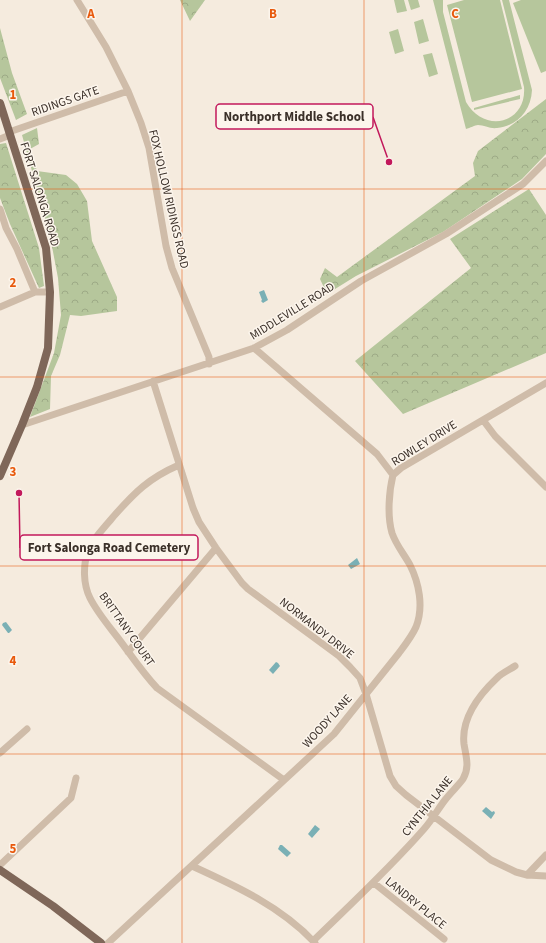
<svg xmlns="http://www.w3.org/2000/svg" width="546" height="943" font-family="'Source Sans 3',sans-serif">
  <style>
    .forest { fill: url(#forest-crowns) }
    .pitch { fill: #b6c69c }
    .water { fill: #7ab0b5 }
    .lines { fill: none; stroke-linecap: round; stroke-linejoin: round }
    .minor { stroke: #cfbca9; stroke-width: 7 }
    .major { stroke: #7f6759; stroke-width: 8 }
    .grid { fill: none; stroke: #e8590c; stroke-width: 1; stroke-opacity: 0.55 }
    .labels { text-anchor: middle; stroke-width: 3; stroke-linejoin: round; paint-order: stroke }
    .street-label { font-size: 12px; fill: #3b3029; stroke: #fcf5ec }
    .grid-label { font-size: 13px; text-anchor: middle; font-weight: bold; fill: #e8590c; stroke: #fcf5ec; stroke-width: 3; stroke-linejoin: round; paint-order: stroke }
    .leader { fill: none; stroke: #c2185b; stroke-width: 1.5 }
    .callout-dot { fill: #c2185b; stroke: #fcf5ec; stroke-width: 1.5 }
    .callout { fill: #fcf5ec; stroke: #c2185b; stroke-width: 1.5 }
    .callout-label { font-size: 13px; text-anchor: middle; font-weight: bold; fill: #3b3029 }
  </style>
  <defs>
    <pattern id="forest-crowns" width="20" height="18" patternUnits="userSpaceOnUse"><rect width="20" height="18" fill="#b6c69c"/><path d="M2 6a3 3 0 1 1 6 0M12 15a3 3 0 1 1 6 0" fill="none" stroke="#9daa86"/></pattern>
  </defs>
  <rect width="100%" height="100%" fill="#f5ebde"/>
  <path class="forest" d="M180 0H205L190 21Z
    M0 28 12 73 27 114 16 120 0 78Z
    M546 99V154L522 179 443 232 356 276 327 294 320 279 325 268 337 277 475 176 473 163 478 151Z
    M37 128 39 144 30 149 37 171 66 175 77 184 87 201 92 241 117 297V311L81 316 70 315 60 355 51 376 50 409 30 417 54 353 61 315 58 278 50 236 22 135Z
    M6 143 39 248 44 286 39 288 10 224 0 198V144Z
    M529 189 546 215V353L403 414 355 361 471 268 450 239Z"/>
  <path class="pitch" d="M394 0H404L407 11 397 13Z
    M408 0H418L420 7 411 10Z
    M433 0H443V12L466 102C484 134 527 124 524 87L502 0H509L532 90C531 111 517 126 497 128 490 129 484 125 478 125 475 125 470 128 466 129Z
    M464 0H500L522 89 472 102 447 5Z
    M521 0H546V71L541 73 513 3Z
    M423 19 429 41 419 44 414 22Z
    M398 29 404 51 395 54 389 32Z
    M432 53 438 74 429 77 423 55Z
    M520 95V99L474 110V108Z"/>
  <path class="water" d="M264 290 268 300 263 303 261 301 262 300 259 292Z
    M357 558 360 564 351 569 348 565Z
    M6 622 12 630 9 633H8L2 625 3 623Z
    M276 662 278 663 280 666 273 674 269 670Z
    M486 807 492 812 494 811 495 813 491 819 482 811Z
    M315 825 320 829 312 838 308 834Z
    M280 845H282L291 853 287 857 278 849Z"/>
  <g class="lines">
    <path class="minor" d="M77 0 106 47 128 91 141 123 149 148 166 246 172 268 209 357V364
      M9 132 128 91
      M0 139 10 135
      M0 209 6 228 17 249 35 292H50
      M0 307 35 292
      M254 348 377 454 393 475 401 468 546 383
      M153 381 193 508 199 522 216 548 242 583 248 589 339 656 350 667 360 678 366 694 390 776 396 786 406 795 491 860 516 872 527 875 546 876
      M483 420 495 436 546 487
      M22 425 254 348 287 330 361 281 446 234 523 184 546 161
      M179 465C149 478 135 492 113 517 105 527 93 538 88 551 83 565 83 584 90 598 97 612 108 625 118 638 131 655 142 672 157 688L284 780
      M128 652 216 548
      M0 753 27 729
      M0 865 71 798 76 778
      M192 866C236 886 282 907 315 943
      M527 875 546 855
      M374 883 444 939
      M313 941C351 904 389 869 424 829 432 820 438 809 445 800 451 792 458 786 463 779 470 767 466 757 464 744 461 718 479 695 497 678 502 673 509 670 515 666
      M108 943 334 734 399 653C405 645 412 636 416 627 424 607 419 583 410 565 404 554 396 545 392 533 387 516 389 491 393 475"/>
    <path class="major" d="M0 103 46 248 50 292 48 348 37 387 22 425 0 476
      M0 870 53 906 101 943"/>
  </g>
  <path class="grid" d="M182 0V943M364 0V943M0 189H546M0 377H546M0 566H546M0 754H546"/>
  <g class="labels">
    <g class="street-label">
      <text transform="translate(65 101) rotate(-19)" y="4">RIDINGS GATE</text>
      <text transform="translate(40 194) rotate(73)" y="4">FORT SALONGA ROAD</text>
      <text transform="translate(169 199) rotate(77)" y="4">FOX HOLLOW RIDINGS ROAD</text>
      <text transform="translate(292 311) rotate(-32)" y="4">MIDDLEVILLE ROAD</text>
      <text transform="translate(424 443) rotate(-32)" y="4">ROWLEY DRIVE</text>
      <text transform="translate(317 628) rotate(38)" y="4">NORMANDY DRIVE</text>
      <text transform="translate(127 629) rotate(55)" y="4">BRITTANY COURT</text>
      <text transform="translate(327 721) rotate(-48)" y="4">WOODY LANE</text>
      <text transform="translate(427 806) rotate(-51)" y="4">CYNTHIA LANE</text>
      <text transform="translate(416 903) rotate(39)" y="4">LANDRY PLACE</text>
    </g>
  </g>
  <g class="grid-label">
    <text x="91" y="18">A</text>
    <text x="273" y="18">B</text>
    <text x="455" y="18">C</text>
    <text x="13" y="99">1</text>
    <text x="13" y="287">2</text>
    <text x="13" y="476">3</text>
    <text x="13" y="665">4</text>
    <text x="13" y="853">5</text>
  </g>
  <path class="leader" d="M389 162L373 117M19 493L20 548"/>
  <g class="callout-dot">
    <circle cx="389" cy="162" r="4"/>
    <circle cx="19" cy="493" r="4"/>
  </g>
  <g class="callout">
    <rect x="216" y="104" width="157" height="25" rx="4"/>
    <rect x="20" y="535" width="178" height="25" rx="4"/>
  </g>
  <g class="callout-label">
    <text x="294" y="121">Northport Middle School</text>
    <text x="109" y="552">Fort Salonga Road Cemetery</text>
  </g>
</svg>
